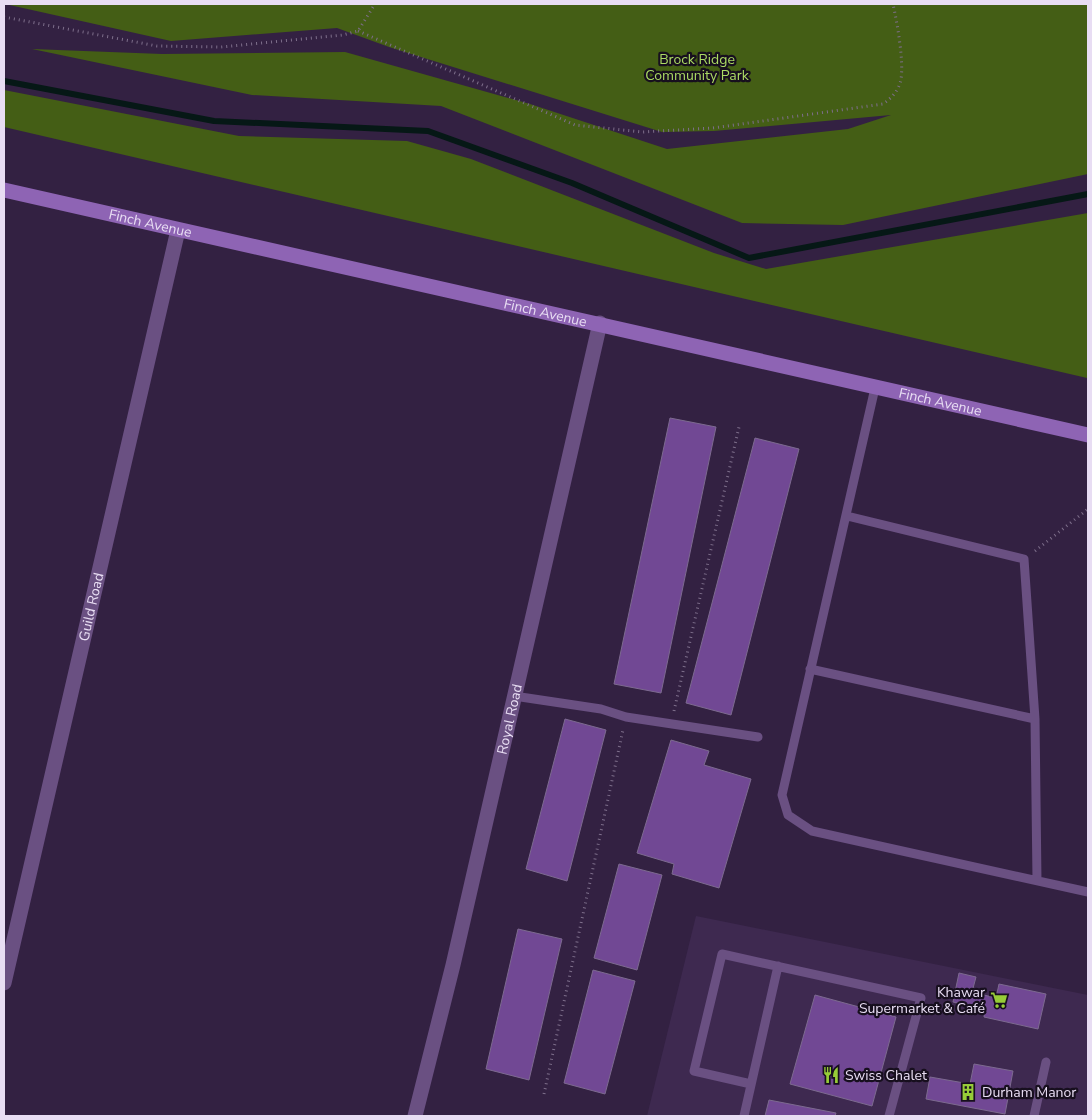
<svg xmlns="http://www.w3.org/2000/svg" width="1092" height="1120" font-family="'Nunito Sans',sans-serif">
  <style>
    .built { fill: #3e2950 }
    .green { fill: #445e15 }
    .lines { fill: none; stroke-linecap: round; stroke-linejoin: round }
    .stream { stroke: #061816; stroke-width: 6 }
    .building { fill: #714894; stroke: #7d6a90 }
    .path { stroke: #7e6f8b; stroke-width: 3; stroke-dasharray: 1 4; stroke-linecap: butt }
    .lane { stroke: #6a5082; stroke-width: 9 }
    .street { stroke: #6a5082; stroke-width: 15 }
    .secondary { stroke: #8e64b4; stroke-width: 15 }
    .labels { text-anchor: middle; stroke-width: 4.5; stroke-linejoin: round; paint-order: stroke }
    .park-label { font-size: 14px; fill: #abda64; stroke: #170f1e }
    .street-label { font-size: 14px; fill: #e8ddf3; stroke: #170f1e }
    .poi-label { font-size: 14px; fill: #e8ddf3; stroke: #170f1e; text-anchor: start }
  </style>
  <rect width="100%" height="100%" fill="#332142"/>
  <path class="built" d="M696 916 1088 995 1087 1116H647Z"/>
  <path class="green" d="M5 4H1088V174L843 225 742 223 441 106 252 95 32 49 162 54 345 52 530 104 667 149 848 129 891 115 714 131 662 132 389 47 337 28 171 41Z
    M4 90 239 136 407 141 471 159 714 253 766 269 1088 213V376L1087 378 4 127Z"/>
  <g class="lines">
    <path class="stream" d="M4 81 214 121 428 131 572 183 749 258 1088 194"/>
  </g>
  <path class="building" d="M670 418 716 427 661 693 614 684Z
    M755 438 799 449 731 715 686 703Z
    M565 719 606 730 567 881 526 869Z
    M671 740 709 751 704 765 751 779 719 888 672 874 674 864 637 853Z
    M619 864 662 875 637 970 594 958Z
    M518 929 562 939 529 1080 486 1069Z
    M593 970 635 981 605 1094 564 1083Z
    M959 973 976 977 972 992 996 998 999 984 1046 994 1038 1029 984 1017 985 1010 953 1002Z
    M815 995 896 1017 872 1106 790 1084Z
    M974 1064 1013 1071 1005 1114 926 1099 930 1077 970 1084Z
    M769 1100 836 1113 835 1116H765Z"/>
  <g class="lines">
    <path class="path" d="M4 17 157 46 221 47 343 35 358 31 375 4
      M358 31 575 125 642 132 713 128 883 104C892 98 899 90 901 79 904 61 897 22 893 4
      M1035 551 1088 509
      M674 711 739 427
      M544 1094 623 730"/>
    <path class="lane" d="M875 388 782 795 788 815 812 831 1088 892
      M847 516 1024 559 1035 719 1037 880
      M810 669 1035 719
      M514 696 601 709 626 717 758 737
      M751 1084 694 1071 722 954 921 998 889 1116
      M744 1116 778 966
      M1034 1116 1046 1062"/>
    <g class="street">
      <path id="s1" d="M4 983 178 230"/>
      <path id="s2" d="M415 1116 453 965 600 323"/>
    </g>
    <path class="secondary" id="s3" d="M4 190 1088 435"/>
  </g>
  <defs>
    <g id="supermarket-bare" transform="scale(1.35)"><path d="M-6-5.5h2.5l.6 2H6L4.5 2H-2.5L-4.4-4H-6ZM-1.5 3.2a1.3 1.3 0 1 0 .1 0ZM3 3.2a1.3 1.3 0 1 0 .1 0Z" fill="#97cc38" stroke="#170f1e" stroke-width="2.5" paint-order="stroke"/></g>
    <g id="restaurant-bare" transform="scale(1.35)"><path d="M-5-6h1v4h1v-4h1v4h1v-4h1v5L-1.5 .5V6h-2V.5L-5-1ZM5-6V6H3V1.5H1.5Q1.5-4 5-6Z" fill="#97cc38" stroke="#170f1e" stroke-width="2.5" paint-order="stroke"/></g>
    <g id="building-bare" transform="scale(1.35)"><path d="M-4-6H4V6H1V3H-1V6H-4ZM-2.5-4.3h1.7v1.8h-1.7ZM.8-4.3h1.7v1.8H.8ZM-2.5-1h1.7V.8h-1.7ZM.8-1h1.7V.8H.8Z" fill="#97cc38" stroke="#170f1e" stroke-width="2.5" paint-order="stroke"/></g>
  </defs>
  <g fill-rule="evenodd">
    <use href="#supermarket-bare" x="999" y="1000"/>
    <use href="#restaurant-bare" x="831" y="1075"/>
    <use href="#building-bare" x="968" y="1092"/>
  </g>
  <g class="labels">
    <g class="park-label">
      <text x="697" y="64">Brock Ridge<tspan x="697" dy="16">Community Park</tspan></text>
    </g>
    <g class="street-label">
      <text dy="5" stroke="none"><textPath href="#s3" startOffset="150">Finch Avenue</textPath></text>
      <text dy="5" stroke="none"><textPath href="#s3" startOffset="555">Finch Avenue</textPath></text>
      <text dy="5" stroke="none"><textPath href="#s3" startOffset="960">Finch Avenue</textPath></text>
      <text dy="5" stroke="none"><textPath href="#s1" startOffset="386">Guild Road</textPath></text>
      <text dy="5" stroke="none"><textPath href="#s2" startOffset="408">Royal Road</textPath></text>
    </g>
    <g class="poi-label">
      <text x="985" y="997" text-anchor="end">Khawar<tspan x="985" dy="16">Supermarket &amp; Café</tspan></text>
      <text x="845" y="1080">Swiss Chalet</text>
      <text x="982" y="1097">Durham Manor</text>
    </g>
  </g>
  <rect width="1092" height="1120" fill="none" stroke="#e8ddf3" stroke-width="10"/>
</svg>
